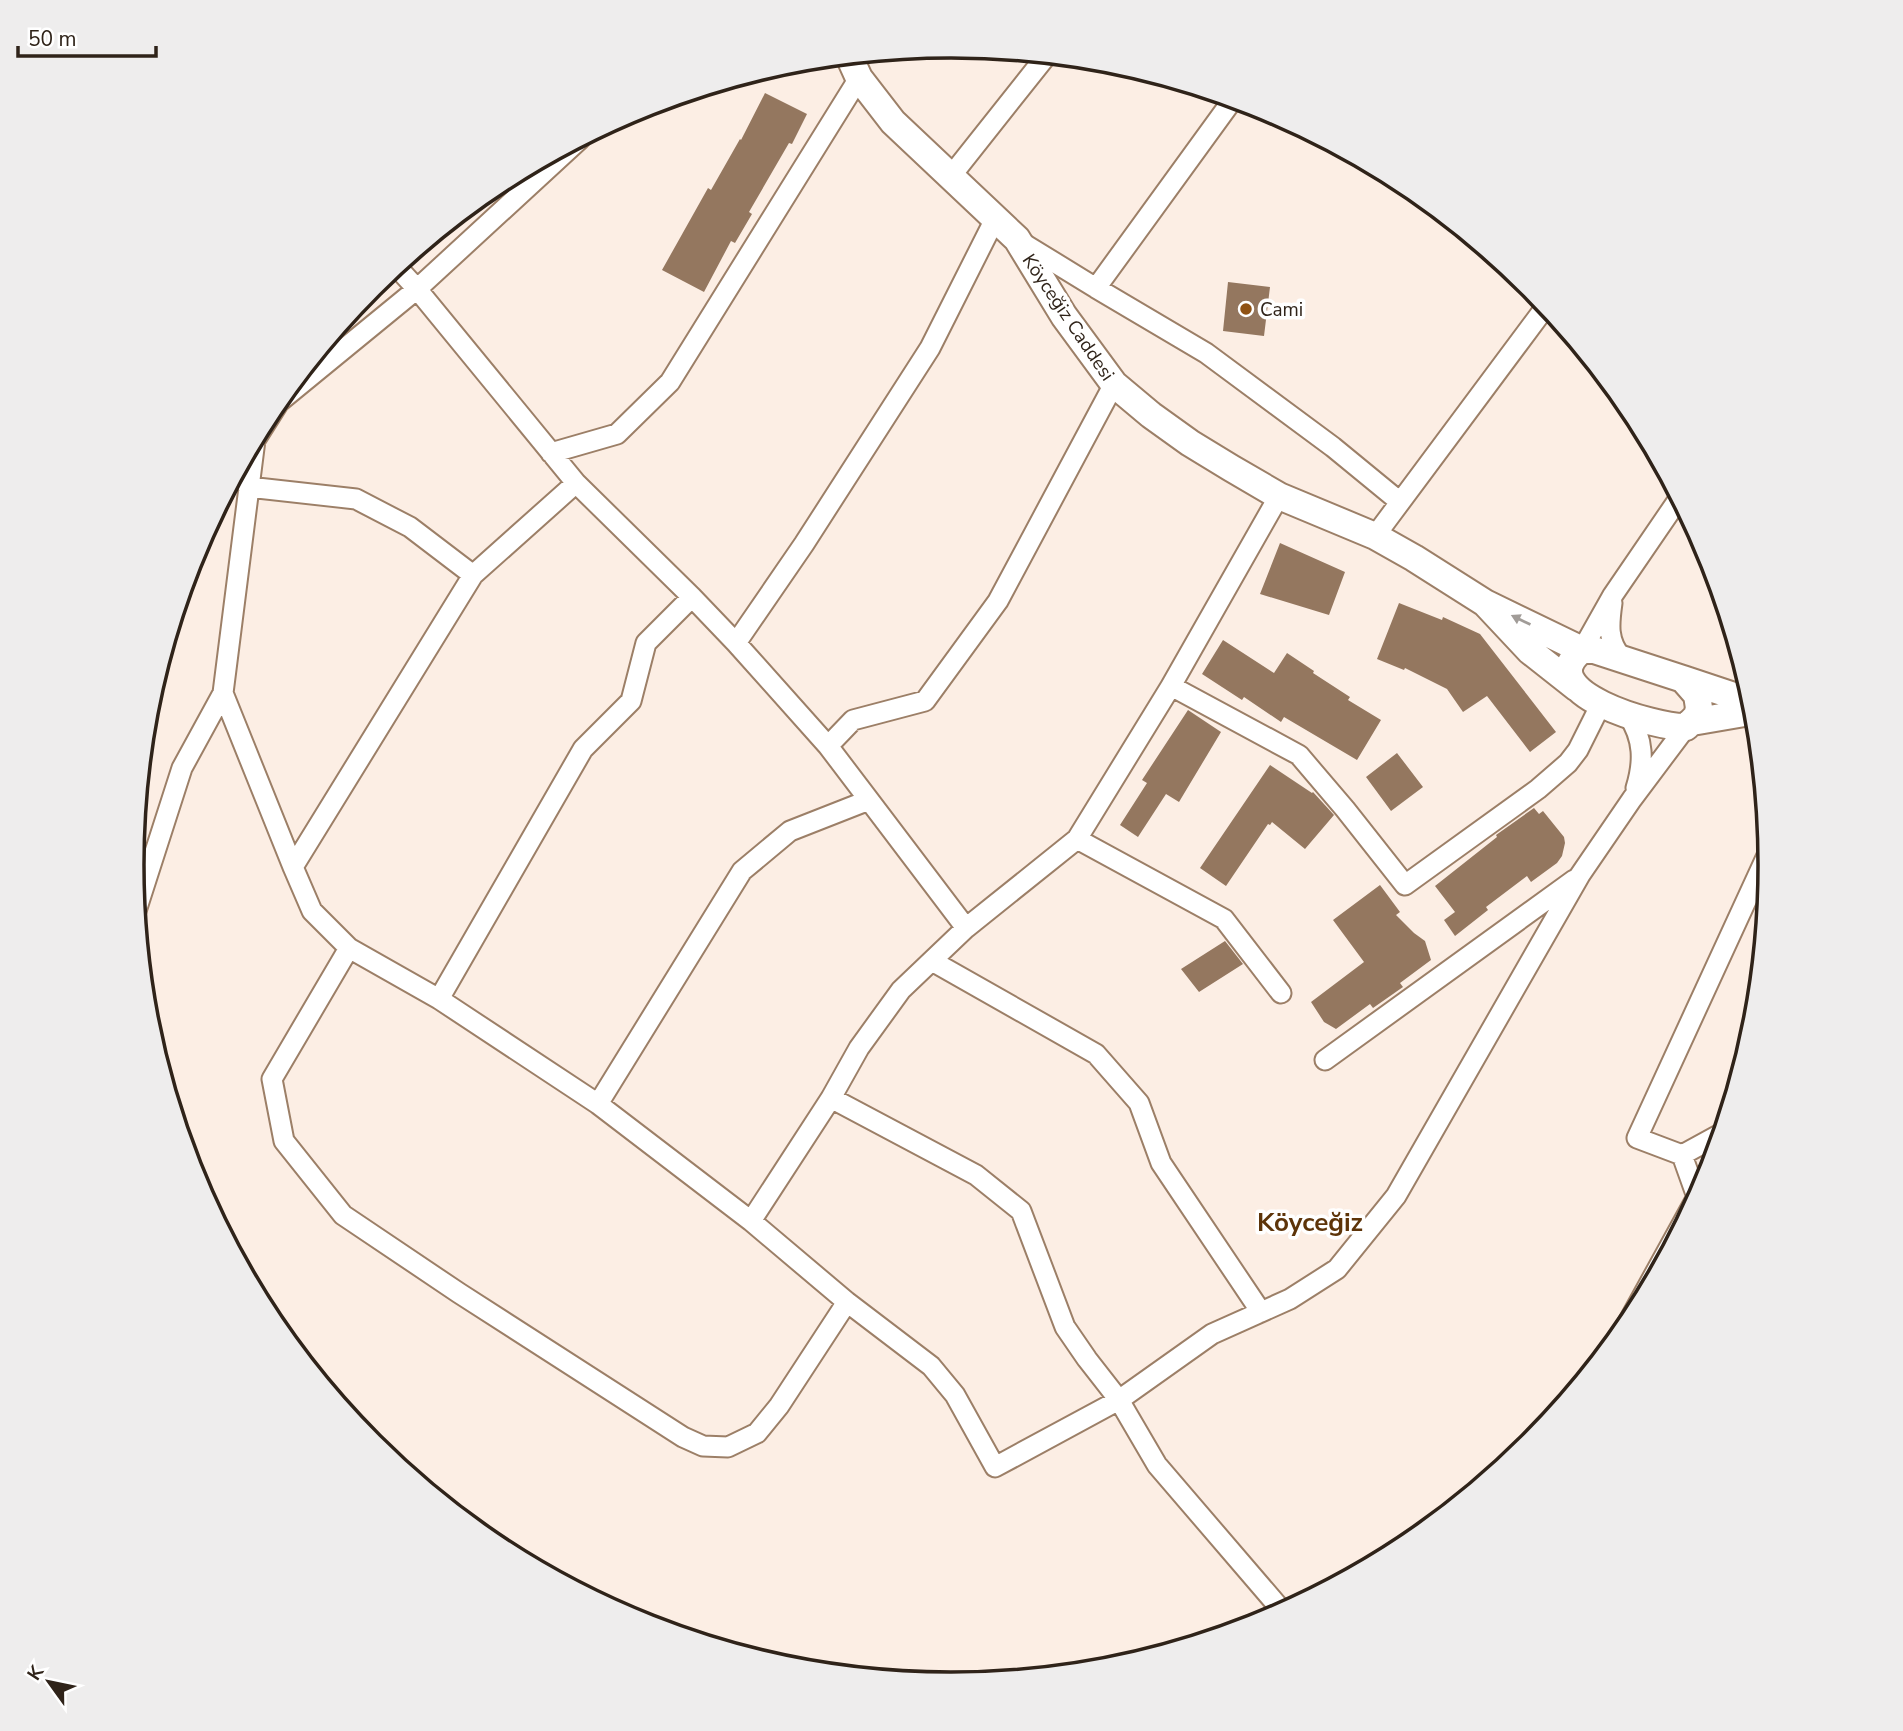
<svg xmlns="http://www.w3.org/2000/svg" width="1903" height="1731" font-family="'Nunito Sans',sans-serif">
  <style>
    .building { fill: #94775f }
    .lines { fill: none; stroke-linecap: round; stroke-linejoin: round }
    .street-casing { stroke: #9c7f67; stroke-width: 23 }
    .secondary-casing { stroke: #9c7f67; stroke-width: 30 }
    .street { stroke: #fff; stroke-width: 19 }
    .secondary { stroke: #fff; stroke-width: 26 }
    .oneway { fill: #a19c98 }
    .poi-dot { fill: #8f5214; stroke: #fff; stroke-width: 2.5 }
    .labels { text-anchor: middle; stroke-width: 7; stroke-linejoin: round; paint-order: stroke }
    .poi-label { font-size: 19px; fill: #2f2319; stroke: #fff; text-anchor: start }
    .street-label { font-size: 19px; fill: #2f2319; stroke: #fff }
    .district-label { font-size: 26px; font-weight: bold; fill: #5d3409; stroke: #fff }
    .rim { fill: none; stroke: #2f2319; stroke-width: 3.5 }
  </style>
  <rect width="100%" height="100%" fill="#fceee4"/>
  <path class="building" d="M765 93 807 114 792 144 789 143 749 212 752 214 735 243 731 241 704 292 662 270 708 188 711 190 740 139 741 140Z
    M1228 282 1270 287 1264 336 1223 331Z
    M1280 543 1345 572 1329 615 1260 594Z
    M1399 603 1442 620 1443 617 1480 634 1556 732 1530 752 1487 696 1463 712 1447 689 1405 668 1404 670 1377 659Z
    M1223 640 1274 673 1287 653 1314 671 1313 673 1350 697 1348 700 1381 720 1357 760 1284 717 1281 722 1244 697 1242 700 1202 674Z
    M1188 710 1221 732 1179 802 1166 794 1138 837 1120 825 1147 783 1142 780Z
    M1397 753 1423 787 1391 811 1366 777Z
    M1270 765 1312 793 1313 792 1334 815 1305 849 1272 822 1270 825 1268 824 1226 886 1200 868Z
    M1534 808 1539 814 1543 811 1564 837 1565 843 1562 856 1557 863 1531 882 1527 876 1486 907 1488 910 1455 936 1444 920 1455 912 1435 886 1497 837 1496 835Z
    M1380 885 1400 912 1396 915 1414 933 1425 941 1431 960 1400 983 1403 987 1373 1008 1370 1004 1336 1029 1324 1022 1311 1002 1364 962 1333 920Z
    M1225 941 1243 964 1199 992 1181 969Z"/>
  <g class="lines">
    <g class="street-casing">
      <path id="street" d="M951 176 1047 55
        M1021 242 1096 288 1234 98
        M396 266 417 289 580 139
        M1096 288 1206 353 1333 447 1400 502
        M551 453 617 434 670 382 859 78
        M248 487 356 499 410 527 473 575
        M1279 496 1171 686 1299 755 1345 809 1405 885 1538 789 1568 763 1578 750 1601 704
        M1375 536 1547 305
        M1612 603C1609 624 1607 641 1622 658
        M1582 650 1613 595 1680 497
        M223 693 293 867 312 911 349 948 439 999 598 1104 751 1221 831 1098 859 1048 901 990 966 928 1077 839 1171 686
        M1628 715C1644 739 1644 762 1636 788
        M828 746 736 643 804 544 930 348 995 219
        M869 800 828 746 853 720 925 701 998 601 1114 384
        M1077 839 1224 919 1281 993
        M293 867 473 575 576 483 692 597 736 643
        M136 911 182 768 223 693 255 440 279 402 417 289 576 483
        M349 948 272 1079 284 1141 343 1215 459 1293 683 1437 703 1446 728 1447 757 1433 779 1406 847 1302
        M932 961 1096 1054 1139 1103 1161 1163 1261 1312
        M439 999 583 749 631 701 646 643 692 597
        M1325 1060 1574 880
        M598 1104 742 871 790 831 869 800 966 928
        M1724 1132 1682 1155 1637 1138 1770 849
        M751 1221 847 1302 931 1366 955 1395 995 1467 1119 1400 1087 1359 1065 1327 1021 1211 976 1175 831 1098
        M1620 1337 1697 1197 1682 1155
        M1284 1613 1157 1465 1119 1400 1212 1334 1290 1299 1337 1269 1396 1196 1580 875 1632 799 1686 727"/>
    </g>
    <g class="secondary-casing">
      <path id="secondary" d="M849 56 859 78 893 122 1017 239 1064 316 1114 384 1151 415 1190 443 1231 468 1279 496 1375 536 1414 558 1485 603
        M1582 650H1594L1683 679 1697 695 1699 708 1697 716 1686 727C1657 728 1528 692 1582 650Z
        M1683 679 1755 703
        M1577 688 1530 651 1485 603 1582 650
        M1692 722 1756 711"/>
    </g>
    <use href="#street" class="street"/>
    <use href="#secondary" class="secondary"/>
  </g>
  <defs><path id="oneway-solid" d="M-6-.8H1V-3.2L6.5 0L1 3.2V.8H-6Z" transform="scale(1.75)"/></defs>
  <use class="oneway" href="#oneway-solid" transform="translate(1521 620) rotate(-154)"/>
  <circle class="poi-dot" cx="1246" cy="309" r="7"/>
  <g class="labels">
    <g class="poi-label">
      <text x="1260" y="316">Cami</text>
    </g>
    <g class="street-label">
      <text transform="translate(1069 317) rotate(56)" y="7">Köyceğiz Caddesi</text>
    </g>
    <g class="district-label">
      <text x="1310" y="1231">Köyceğiz</text>
    </g>
  </g>
  <path d="M0 0H1903V1731H0ZM144 865a807 807 0 1 1 1614 0a807 807 0 1 1-1614 0Z" fill="#eeeded" fill-rule="evenodd"/>
  <path class="rim" d="M144 865a807 807 0 1 1 1614 0a807 807 0 1 1-1614 0Z"/>
  <g transform="translate(49 1682) rotate(303)" stroke="#ffffff" stroke-width="5" paint-order="stroke">
  <path d="M0-5L12 26L0 18L-12 26Z" fill="#2f2319"/>
  <text y="-10" font-size="19" font-weight="bold" text-anchor="middle" fill="#2f2319">K</text>
  </g>
  <path d="M18 46v10h138v-10" fill="none" stroke="#2f2319" stroke-width="3.5"/>
  <text x="28" y="46" font-size="21" fill="#2f2319" stroke="#ffffff" stroke-width="5" paint-order="stroke">50 m</text>
</svg>
